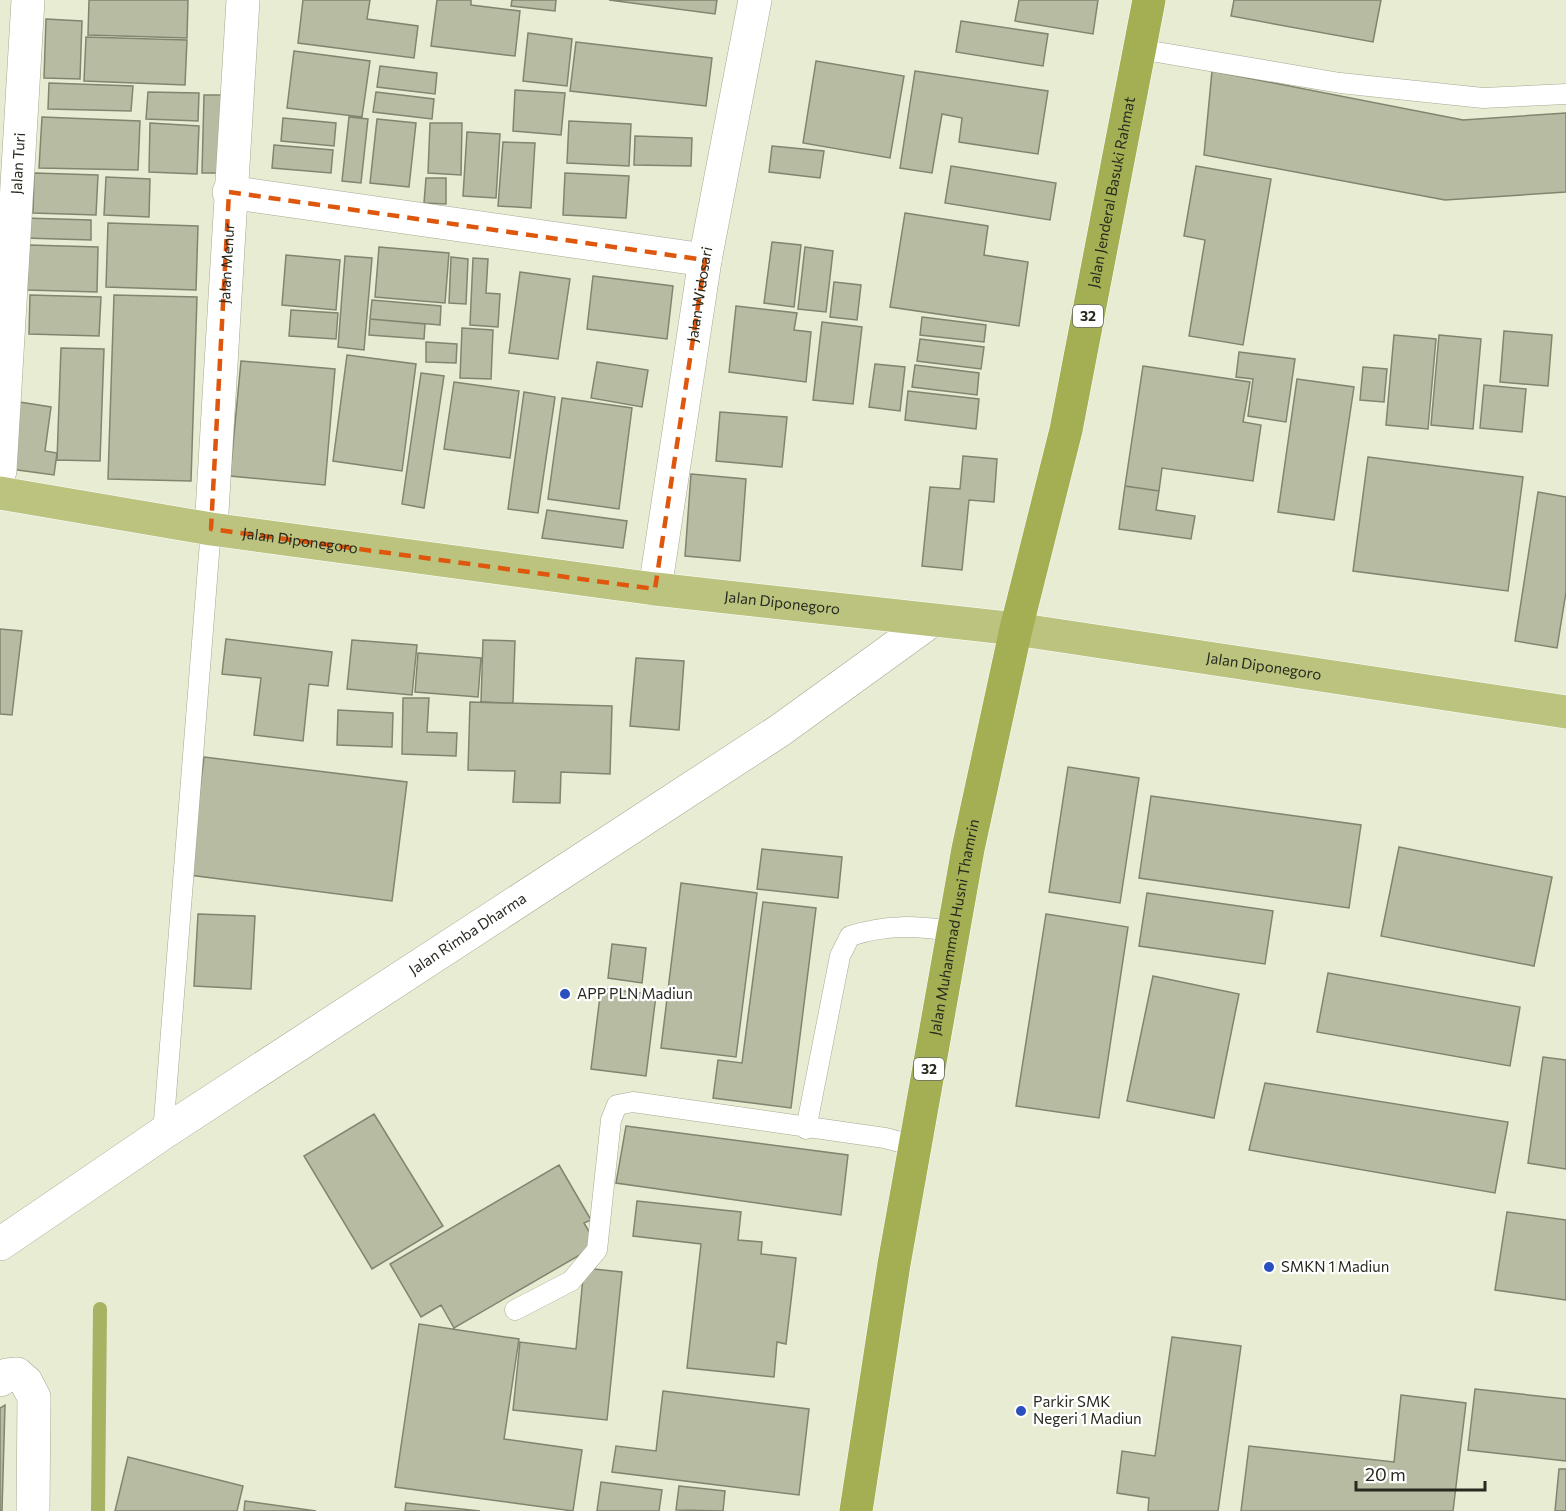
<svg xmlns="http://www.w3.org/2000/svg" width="1566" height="1511" font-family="Commissioner,sans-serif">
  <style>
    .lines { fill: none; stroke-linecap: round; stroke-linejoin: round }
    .stream { stroke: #a7b263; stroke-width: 14 }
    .building { fill: #b6bba2; stroke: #81856e; stroke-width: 1.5 }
    .service-casing { stroke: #a5a991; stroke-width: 21 }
    .minor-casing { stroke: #a5a991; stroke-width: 34 }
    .tertiary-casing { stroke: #a5a991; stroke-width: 34 }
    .secondary-casing { stroke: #a5a991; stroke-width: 34 }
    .primary-casing { stroke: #fff; stroke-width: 34 }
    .trunk-casing { stroke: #fff; stroke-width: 34 }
    .service { stroke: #fff; stroke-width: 20 }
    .minor { stroke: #fff; stroke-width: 33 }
    .tertiary { stroke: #fff; stroke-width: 33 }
    .secondary { stroke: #fff; stroke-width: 33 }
    .primary { stroke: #bbc37e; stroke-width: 33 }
    .trunk { stroke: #a4af53; stroke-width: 33 }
    .marked { fill: none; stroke: #de570d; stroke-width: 4.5; stroke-dasharray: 12 8; stroke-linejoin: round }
    .poi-dot { fill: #2a4fbe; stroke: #fff; stroke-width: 2 }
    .labels { text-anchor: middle; stroke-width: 4.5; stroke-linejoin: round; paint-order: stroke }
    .shield { fill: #fff; stroke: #686a63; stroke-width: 1.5 }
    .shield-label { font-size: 14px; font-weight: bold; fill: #282a20 }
    .street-label { font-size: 15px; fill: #282a20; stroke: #fff }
    .poi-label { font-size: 15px; fill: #282a20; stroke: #fff; text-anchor: start }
  </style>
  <rect width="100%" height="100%" fill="#e7ecd3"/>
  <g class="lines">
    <path class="stream" d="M98 1511 100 1309"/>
  </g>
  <path class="building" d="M89 0H188L187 38 88 35Z
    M303 0H370L367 19 418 26 414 58 298 43Z
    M437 0H471V5L520 11 515 56 431 46Z
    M512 0H556L555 11 511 6Z
    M609 0H717L715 14Z
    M1019 0H1098L1093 34 1015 21Z
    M1234 0H1381L1373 42 1231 16Z
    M46 19 82 21 80 79 44 78Z
    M961 21 1048 34 1043 66 956 52Z
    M528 33 572 39 567 86 523 81Z
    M86 37 187 40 185 85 84 81Z
    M576 42 712 58 706 106 570 91Z
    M294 51 370 61 362 117 287 108Z
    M816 61 904 76 890 158 803 143Z
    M380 66 437 73 435 94 377 87Z
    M915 71 1048 91 1038 154 959 142 962 118 942 114 932 173 900 168Z
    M1212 71 1463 120 1566 113V192L1445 200 1204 155Z
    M49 83 133 86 131 111 48 109Z
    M515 90 565 93 561 135 513 131Z
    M148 92 199 93 198 121 146 119Z
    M376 92 434 99 432 119 373 112Z
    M204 95H227L225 173H202Z
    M42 117 140 121 138 170 39 168Z
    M349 117 368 119 361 183 342 181Z
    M283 118 336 123 334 146 281 141Z
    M377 119 416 123 409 187 370 183Z
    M569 121 631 124 629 166 567 163Z
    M150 123 199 126 197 174 149 172Z
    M430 123H462L461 175 428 173Z
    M467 132 500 134 496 198 463 196Z
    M635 136 692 138 691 166 634 165Z
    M503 142 535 143 531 208 498 206Z
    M274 145 333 150 331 173 272 168Z
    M772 146 824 151 820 178 769 172Z
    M951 166 1056 183 1050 220 945 203Z
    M1196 166 1271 179 1243 345 1189 336 1205 240 1184 236Z
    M34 173 98 175 96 215 33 213Z
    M565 173 629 176 626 218 563 215Z
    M106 177 150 179 149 217 104 215Z
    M426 178H446V204L424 203Z
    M905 213 988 226 984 255 1028 262 1019 326 890 307Z
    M24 218 91 220V240L24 238Z
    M108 223 198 226 196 290 106 287Z
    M772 242 801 245 794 307 764 303Z
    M29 245 98 247 97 292 27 290Z
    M379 247 449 253 445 303 375 297Z
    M805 247 833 251 826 312 798 309Z
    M286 255 340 260 336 310 282 305Z
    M345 256 372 258 364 350 338 347Z
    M451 257 468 259 466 304 449 303Z
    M473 258 488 259 486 293 500 294 498 327 470 325Z
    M520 272 570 279 558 359 509 353Z
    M593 276 673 286 667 339 587 329Z
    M834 282 861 285 857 320 830 317Z
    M30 295 101 297 99 336 29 334Z
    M114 295 197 297 191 481 108 479Z
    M372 300 441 306 440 325 370 319Z
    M736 306 797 313 794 330 811 332 806 382 729 372Z
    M291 310 338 313 336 339 289 336Z
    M922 317 986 325 984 342 920 335Z
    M370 319 425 324 424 339 369 335Z
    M822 322 862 327 853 404 813 400Z
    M462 328 493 330 491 379 460 378Z
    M1504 331 1552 335 1548 386 1500 382Z
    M1394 335 1436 339 1428 429 1386 425Z
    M1439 335 1481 339 1473 429 1431 425Z
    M920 339 984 347 981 369 917 361Z
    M426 342 457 344 456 363 426 362Z
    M61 348 104 349 100 461 57 460Z
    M1239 352 1295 359 1286 422 1248 416 1253 379 1236 377Z
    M347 355 416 364 402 471 333 461Z
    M241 361 335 369 325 485 230 476Z
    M597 362 648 370 642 407 591 398Z
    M875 364 905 367 900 411 869 407Z
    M915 365 979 373 977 395 912 387Z
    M1143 366 1250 382 1243 422 1261 425 1253 481 1162 468 1159 491 1125 486Z
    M1363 367 1387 369 1384 402 1360 400Z
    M421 373 444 376 424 508 402 504Z
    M1297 379 1354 387 1334 520 1278 512Z
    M454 382 519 391 510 458 444 449Z
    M1484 385 1526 389 1522 432 1480 428Z
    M908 391 979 399 976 429 905 420Z
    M524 392 555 397 538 513 508 509Z
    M562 398 632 408 619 509 548 499Z
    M13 401 51 407 45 451 57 453 54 475 3 468Z
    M720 412 787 417 782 467 716 461Z
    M963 456 997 459 994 502 969 500 962 570 922 566 930 487 960 489Z
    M1368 457 1523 477 1508 591 1353 571Z
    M691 474 746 479 740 561 685 556Z
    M1125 486 1159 491 1156 510 1195 516 1191 539 1119 529Z
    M1538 492 1566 497V592L1557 648 1515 641Z
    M547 510 627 521 623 548 542 538Z
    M0 629 22 631 12 715 0 714Z
    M226 639 332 652 328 686 309 684 303 741 254 735 261 678 222 674Z
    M352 640 417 645 412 695 347 689Z
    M483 640 515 641 513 703 481 702Z
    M418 653 481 658 478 697 415 692Z
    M636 658 684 661 679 730 630 726Z
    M403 698H429L427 732 457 733 456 756 402 754Z
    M470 702 612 706 610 774 561 772 560 803 513 802 515 771 468 770Z
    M338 710 393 713 392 747 337 745Z
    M204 757 407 782 392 901 189 875Z
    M1068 767 1139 778 1120 903 1049 892Z
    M1151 796 1361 825 1349 908 1139 878Z
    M1399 847 1552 877 1534 966 1381 936Z
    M762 849 842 857 838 898 757 889Z
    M681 883 757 893 736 1057 661 1048Z
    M1147 893 1273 911 1265 964 1139 946Z
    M763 902 816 908 791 1108 713 1098 718 1060 742 1063Z
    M198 914 255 916 251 989 194 986Z
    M1046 914 1128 927 1099 1118 1016 1106Z
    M612 944 646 948 642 983 608 978Z
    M1328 973 1520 1007 1510 1066 1317 1032Z
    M1153 976 1239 994 1214 1118 1127 1101Z
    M601 988 656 995 646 1076 591 1069Z
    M1543 1057 1566 1060V1169L1528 1163Z
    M1265 1083 1508 1122 1495 1193 1249 1150Z
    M374 1114 443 1226 372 1269 304 1156Z
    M626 1126 848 1155 841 1215 616 1183Z
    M559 1165 591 1220 584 1223 597 1245 454 1328 441 1305 421 1317 390 1264Z
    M637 1201 741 1212 738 1240 762 1242 761 1254 796 1258 786 1344 777 1342 774 1377 687 1368 701 1244 633 1236Z
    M1507 1212 1566 1220V1300L1495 1290Z
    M584 1268 622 1272 607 1420 513 1410 520 1342 576 1349Z
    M419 1324 519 1339 504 1439 582 1450 573 1511 395 1487Z
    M1172 1337 1241 1346 1218 1511H1148L1149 1498 1117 1493 1122 1451 1155 1456Z
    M1475 1389 1566 1399V1461L1468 1450Z
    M663 1391 809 1409 799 1495 612 1472 616 1446 656 1451Z
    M1401 1395 1466 1403 1453 1511H1241L1249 1446 1394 1462Z
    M5 1405 2 1511H0V1408Z
    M128 1457 243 1486 237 1511H115Z
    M1559 1469H1566V1511H1555Z
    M601 1482 662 1490 659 1511H597Z
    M679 1486 725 1491 723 1511 676 1510Z
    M245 1501 316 1511H244Z
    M406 1503 480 1511H405Z"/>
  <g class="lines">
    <g class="service-casing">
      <path id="service" d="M1139 49 1340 83 1483 98 1566 94
        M806 1129 840 956 850 936C888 924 915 926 954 931
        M163 1133 211 529
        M515 1310 571 1281 597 1250 611 1120 617 1105 633 1102 885 1138 915 1146"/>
    </g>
    <g class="minor-casing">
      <g id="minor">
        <path d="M229 192 705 260"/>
        <path id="s1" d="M0 471 28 0"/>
        <path id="s2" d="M211 529 243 0"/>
        <path d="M0 1380 7 1375 17 1374 26 1382"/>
      </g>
    </g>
    <g class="tertiary-casing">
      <g id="tertiary">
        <path id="s3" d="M655 589 705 260 755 0"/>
        <path d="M26 1382 34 1397 33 1511"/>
      </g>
    </g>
    <g class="secondary-casing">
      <g id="secondary">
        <path id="s4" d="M0 1244 163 1133 779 731 931 621"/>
      </g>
    </g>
    <g class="primary-casing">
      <g id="primary">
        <path id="s5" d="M0 493 211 529 655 589 1016 629 1566 712"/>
      </g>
    </g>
    <g class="trunk-casing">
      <g id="trunk">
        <path id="s6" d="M856 1511 894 1264 968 849 1016 629 1066 430 1149 0"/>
      </g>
    </g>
    <use href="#service" class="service"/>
    <use href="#minor" class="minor"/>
    <use href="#tertiary" class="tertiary"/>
    <use href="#secondary" class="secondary"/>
    <use href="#primary" class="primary"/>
    <use href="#trunk" class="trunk"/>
  </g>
  <path class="marked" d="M229 192 705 260 655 589 211 529Z"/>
  <g class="poi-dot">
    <circle cx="565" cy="994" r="6"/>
    <circle cx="1269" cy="1267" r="6"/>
    <circle cx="1021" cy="1411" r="6"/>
  </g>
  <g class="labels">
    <g class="shield">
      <rect x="1073" y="305" width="30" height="22" rx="4.5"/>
      <rect x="914" y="1058" width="30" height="22" rx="4.5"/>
    </g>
    <g class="shield-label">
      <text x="1088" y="321">32</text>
      <text x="929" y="1074">32</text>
    </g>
    <g class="street-label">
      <text dy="5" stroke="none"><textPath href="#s1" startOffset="308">Jalan Turi</textPath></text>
      <text dy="5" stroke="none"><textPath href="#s6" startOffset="1344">Jalan Jenderal Basuki Rahmat</textPath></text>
      <text dy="5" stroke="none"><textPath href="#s2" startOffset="266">Jalan Menur</textPath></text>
      <text dy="5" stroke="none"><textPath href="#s3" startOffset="298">Jalan Widosari</textPath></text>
      <text dy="5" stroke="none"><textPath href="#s5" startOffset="304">Jalan Diponegoro</textPath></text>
      <text dy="5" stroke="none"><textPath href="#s5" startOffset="790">Jalan Diponegoro</textPath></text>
      <text dy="5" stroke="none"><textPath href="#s5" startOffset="1276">Jalan Diponegoro</textPath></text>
      <text dy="5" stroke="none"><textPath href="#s6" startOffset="592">Jalan Muhammad Husni Thamrin</textPath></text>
      <text dy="5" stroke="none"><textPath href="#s4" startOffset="561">Jalan Rimba Dharma</textPath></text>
    </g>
    <g class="poi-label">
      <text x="577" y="999">APP PLN Madiun</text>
      <text x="1281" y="1272">SMKN 1 Madiun</text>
      <text x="1033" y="1407">Parkir SMK<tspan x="1033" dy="17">Negeri 1 Madiun</tspan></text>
    </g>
  </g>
  <path d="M1356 1481v9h129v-9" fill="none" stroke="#282a20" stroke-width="3"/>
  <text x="1365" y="1481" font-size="18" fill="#282a20" stroke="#ffffff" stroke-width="4.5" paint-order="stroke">20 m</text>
</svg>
